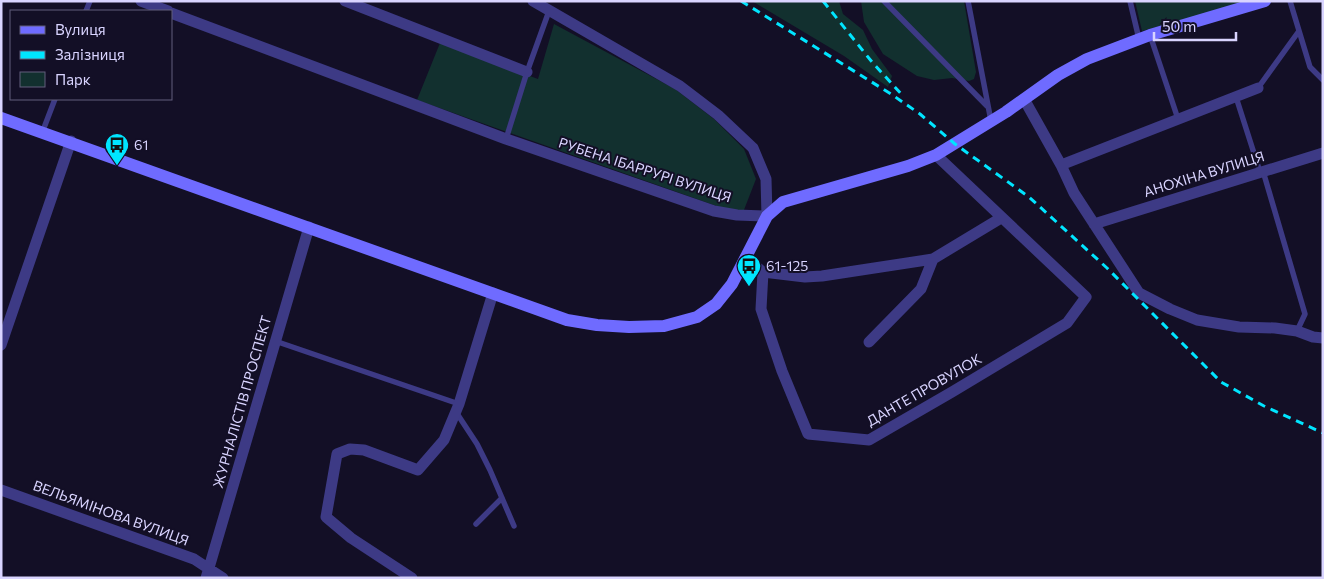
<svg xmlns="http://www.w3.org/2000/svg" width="1324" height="579" font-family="Commissioner,sans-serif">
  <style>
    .green { fill: #12302f }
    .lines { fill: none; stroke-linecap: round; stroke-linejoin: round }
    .service { stroke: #3d3a85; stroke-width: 5.5 }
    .minor { stroke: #3d3a85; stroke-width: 11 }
    .secondary { stroke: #6f6bff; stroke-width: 12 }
    .rail { stroke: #00e5ff; stroke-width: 3; stroke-dasharray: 8 6; stroke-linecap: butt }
    .labels { text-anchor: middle; stroke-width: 4; stroke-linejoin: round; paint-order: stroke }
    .poi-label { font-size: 14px; fill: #d9d4ff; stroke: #130f26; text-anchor: start }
    .street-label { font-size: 14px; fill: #d9d4ff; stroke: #130f26 }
  </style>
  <rect width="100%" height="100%" fill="#130f26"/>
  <path class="green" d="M752 1H839L843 14 863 30 872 49 892 76 888 87 844 56Z
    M861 1H964L976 72 974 79 969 81 952 78 934 80 917 76 883 54 864 22Z
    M1135 1H1250L1142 31Z
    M554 24 675 89 714 119 744 149 756 179 742 215 417 100 440 43 538 79Z"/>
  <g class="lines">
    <path class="service" d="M884 1 987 106
      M968 1 991 121
      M1130 1 1139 39
      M1290 1 1310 67 1323 80
      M86 11 90 1
      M1150 35 1178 119
      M1258 88 1299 31
      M1236 97 1260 172
      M42 133 55 99
      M506 139 527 72 549 11
      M1263 171 1305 314 1297 331
      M275 341 459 404
      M456 412 477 444 490 470 514 526
      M476 524 502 498"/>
    <path class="minor" d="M141 1 168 11
      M345 1 527 72
      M171 13 506 139 714 211 737 215 767 216 766 179 753 148 718 115 680 86 533 1
      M1024 99 1061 165 1074 193 1139 293 1170 309 1197 320 1239 327 1275 328 1297 331 1313 337 1323 338
      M1061 165 1258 88
      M1094 224 1323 153
      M745 258 763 272 805 277 822 276 933 259 1001 218
      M763 272 761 309 782 371 808 434 869 440 952 392 1067 323 1086 297 936 155
      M869 342 921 289 933 259
      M1 345 71 141
      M1 490 194 559 223 578
      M206 578 309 227
      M412 578 351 538 326 517 337 454 350 449 364 450 418 470 444 440 459 404 493 293"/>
    <path class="secondary" d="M1 118 567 320 597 325 629 327 664 326 697 317 716 304 732 284 767 216 783 202 908 166 936 155 1006 112 1058 75 1087 59 1150 35 1265 1"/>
    <path class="rail" d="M741 1 891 94 920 114 955 144 1029 197 1107 268 1221 382 1264 406 1323 433
      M823 1 872 62 904 97"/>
  </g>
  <defs>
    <g id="bus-pin" transform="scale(1.25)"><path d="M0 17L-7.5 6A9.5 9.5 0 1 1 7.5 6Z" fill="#00e5ff" stroke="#130f26"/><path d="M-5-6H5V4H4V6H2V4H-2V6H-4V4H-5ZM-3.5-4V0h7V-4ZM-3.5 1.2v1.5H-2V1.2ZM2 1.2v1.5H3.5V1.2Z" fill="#111"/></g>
  </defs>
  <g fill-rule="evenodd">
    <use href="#bus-pin" x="117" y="145"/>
    <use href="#bus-pin" x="749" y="266"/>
  </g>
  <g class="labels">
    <g class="poi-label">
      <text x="134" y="150">61</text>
      <text x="766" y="271">61-125</text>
    </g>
    <g class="street-label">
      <text transform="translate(645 170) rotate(18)" y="5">РУБЕНА ІБАРРУРІ ВУЛИЦЯ</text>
      <text transform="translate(1204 174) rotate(-17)" y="5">АНОХІНА ВУЛИЦЯ</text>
      <text transform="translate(924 390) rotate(-30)" y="5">ДАНТЕ ПРОВУЛОК</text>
      <text transform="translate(242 402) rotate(-74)" y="5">ЖУРНАЛІСТІВ ПРОСПЕКТ</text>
      <text transform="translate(111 513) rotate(20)" y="5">ВЕЛЬЯМІНОВА ВУЛИЦЯ</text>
    </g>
  </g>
  <rect width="1324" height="579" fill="none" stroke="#d9d4ff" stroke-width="5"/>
  <rect x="10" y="10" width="162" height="90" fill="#130f26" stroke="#625e7d"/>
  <rect x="20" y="26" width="25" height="8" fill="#6f6bff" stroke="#625e7d"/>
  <text x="55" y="35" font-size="15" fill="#d9d4ff">Вулиця</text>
  <rect x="20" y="51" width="25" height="8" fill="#00e5ff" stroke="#625e7d"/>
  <text x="55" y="60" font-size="15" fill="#d9d4ff">Залізниця</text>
  <rect x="20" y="72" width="25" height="15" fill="#12302f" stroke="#625e7d"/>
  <text x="55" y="85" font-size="15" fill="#d9d4ff">Парк</text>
  <path d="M1154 32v8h82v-8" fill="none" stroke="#d9d4ff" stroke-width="2.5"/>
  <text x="1162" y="32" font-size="15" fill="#d9d4ff" stroke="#130f26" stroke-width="4" paint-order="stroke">50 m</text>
</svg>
